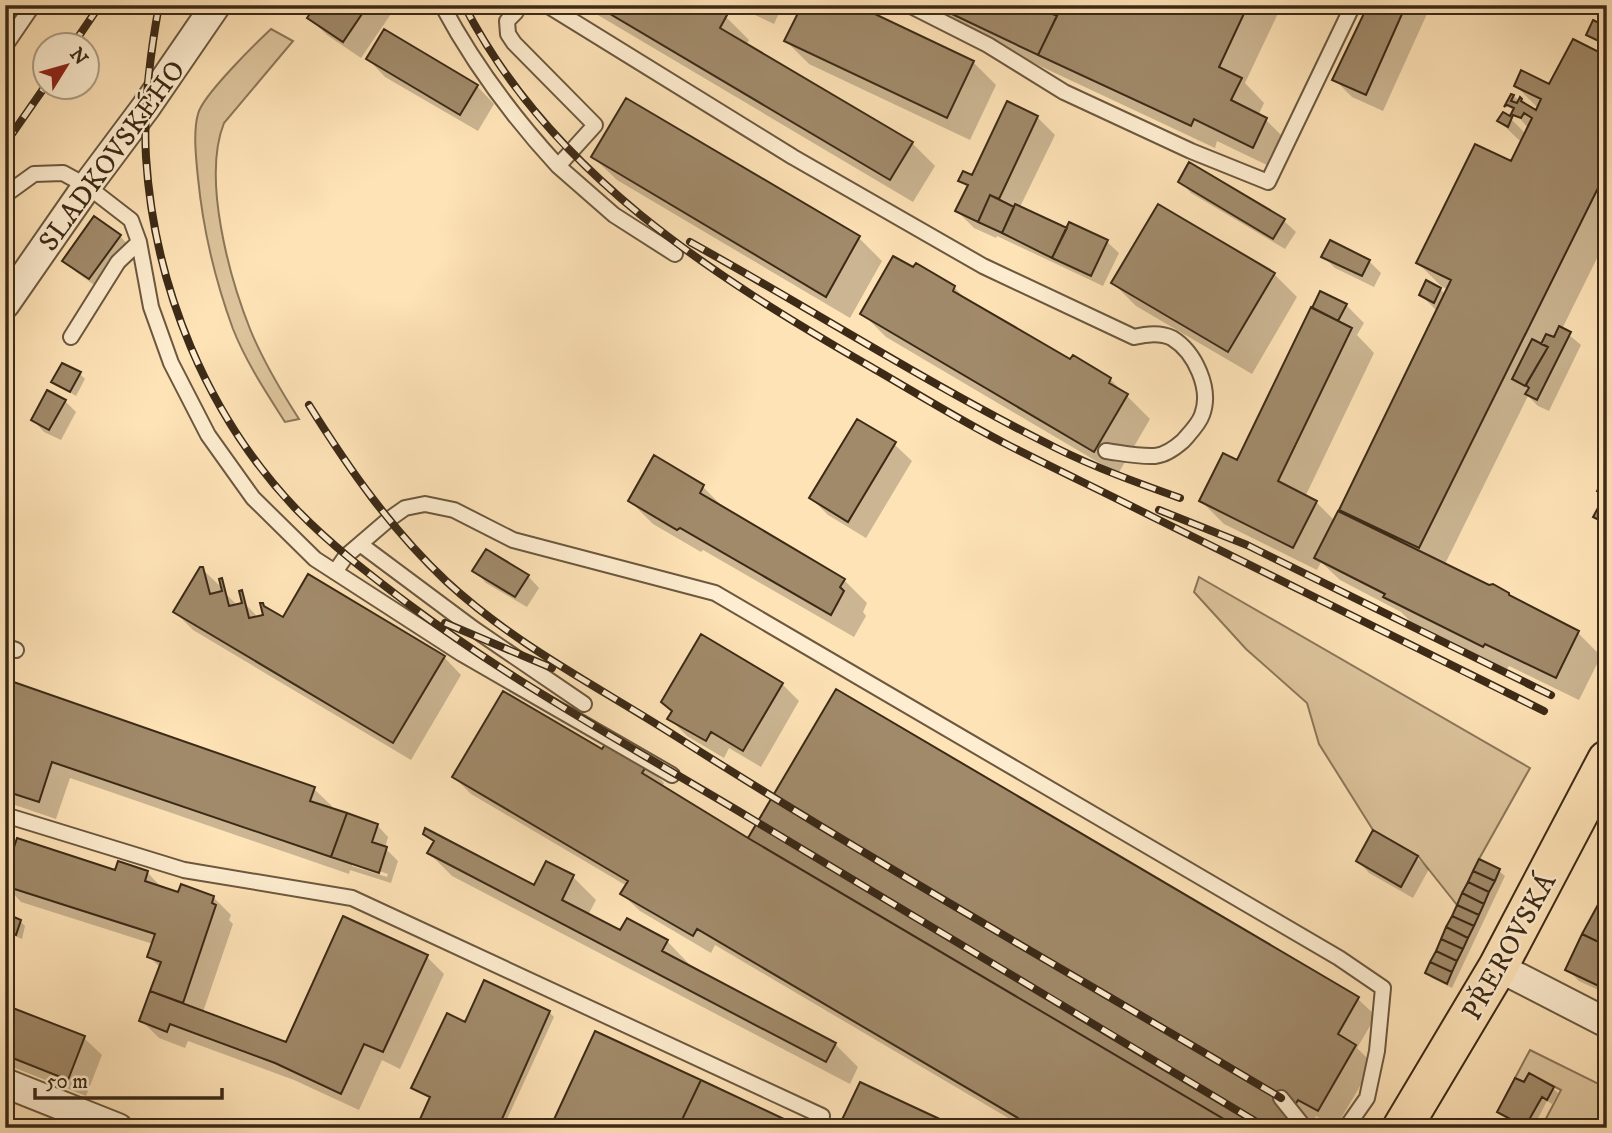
<svg xmlns="http://www.w3.org/2000/svg" width="1612" height="1133" font-family="'IM FELL DW Pica',serif">
  <style>
    .green { fill: #ddc49c; stroke: #8c775a; stroke-width: 2 }
    .shadow { fill: #0003; fill-rule: evenodd }
    .building { fill: #a18a6a; stroke: #3c2a17; stroke-width: 2 }
    .lines { fill: none; stroke-linecap: round; stroke-linejoin: round }
    .service-casing { stroke: #6c583f; stroke-width: 18 }
    .minor-casing { stroke: #6c583f; stroke-width: 32 }
    .primary-casing { stroke: #3c2a17; stroke-width: 42 }
    .service { stroke: #feedd0; stroke-width: 14 }
    .minor { stroke: #feedd0; stroke-width: 28 }
    .primary { stroke: #fee3b7; stroke-width: 38 }
    .rail-casing { stroke: #3c2a17; stroke-width: 8 }
    .rail { stroke: #feedd0; stroke-width: 5; stroke-dasharray: 16; stroke-linecap: butt }
    .labels { text-anchor: middle; stroke-width: 5; stroke-linejoin: round; paint-order: stroke }
    .street-label { font-size: 28px; fill: #3c2a17; stroke: #feedd0 }
  </style>
  <rect width="100%" height="100%" fill="#fee3b7"/>
  <filter id="stains"><feTurbulence type="fractalNoise" baseFrequency=".00286" numOctaves="4"/><feColorMatrix values="0 0 0 0 .2 0 0 0 0 .09 0 0 0 0 .02 0 0 0 .5 -.17"/></filter>
  <radialGradient id="worn" r=".72"><stop offset=".6" stop-color="#630" stop-opacity="0"/><stop offset="1" stop-color="#630" stop-opacity=".3"/></radialGradient>
  <path class="green" d="M271 29 293 41 224 123C202 178 229 276 250 329 263 361 281 391 299 419L285 422C266 392 246 362 233 329 215 280 203 229 198 178 196 159 193 131 198 114 202 96 256 43 271 29Z
    M1199 577 1530 768 1479 859 1457 905 1418 856 1373 830 1319 744 1307 703 1246 649 1194 592Z
    M1530 1050 1607 1088V1128H1541L1561 1090 1529 1073 1524 1082 1515 1078Z"/>
  <path class="shadow" d="M318 5H397L361 58 327 35 309 18Z
    M581 5H706L726 17 749 40 746 45 912 143 935 166 913 202Z
    M734 5H783L774 24Z
    M910 5H1282L1245 83 1264 103 1258 116 1266 120 1289 143 1277 170 1217 141 1215 148Z
    M1370 5H1431L1383 111 1352 97 1334 79Z
    M1607 28V49L1588 34Z
    M786 41 973 62 996 85 970 140 809 64Z
    M1607 58V238L1562 329 1581 345 1549 411 1538 406 1528 396 1444 566 1508 594 1514 600 1578 633 1601 656 1579 700 1509 666 1507 669 1410 621 1401 612 1340 580 1321 562 1317 570 1224 524 1201 501 1238 463 1346 305 1364 323 1357 335 1374 353 1305 497 1316 502 1335 521 1351 519 1341 509 1438 312 1421 295 1440 289 1446 295 1449 290 1441 286 1418 263 1511 164 1522 143 1499 121 1511 119 1526 134 1529 129 1507 104 1513 96 1537 112 1539 109 1516 86H1549Z
    M368 59 477 86 494 104 478 131 385 77Z
    M1037 117 1055 135 1019 209 1068 230 1107 242 1119 253 1103 286 997 236 996 238 974 228 957 211 968 188 961 181 973 178Z
    M593 157 859 238 882 261 850 318 617 180Z
    M1190 164 1284 221 1296 232 1285 249 1191 193 1180 181Z
    M120 236 131 248 101 290 76 272 64 261Z
    M1323 256 1369 261 1381 273 1374 287 1335 268Z
    M914 270 954 287 968 302 1070 362 1110 379 1150 419 1118 474 886 337 863 314Z
    M1274 274 1297 297 1252 374 1136 306 1113 283Z
    M80 374 85 379 76 396 53 382Z
    M65 401 76 412 61 440 44 432 33 420Z
    M894 444 912 461 866 538 828 515 811 498Z
    M703 487 726 510 844 580 867 603 863 612 866 616 854 637 703 550 701 552 653 524 630 501Z
    M202 569 220 586 221 593 224 592 238 606 245 604 259 618 283 619 444 657 461 675 411 760 193 630 175 612Z
    M475 571 528 576 539 588 527 607 486 583Z
    M5 682 314 789 332 806 331 809 377 825 388 837 385 848 398 861 391 883 350 870 349 874 70 778 56 819 6 802ZM352 862 388 874 387 877 352 866Z
    M782 684 799 701 761 767 729 748 724 758 687 736 670 719Z
    M836 691 1358 999 1376 1016 1357 1048 1373 1064 1336 1127 1316 1116 1309 1128H1025L715 945 711 953 640 911 622 894 627 886 471 794 454 777 603 752 647 766 664 783 662 787 749 841Z
    M1373 832 1417 858 1429 869 1413 898 1369 873 1358 861Z
    M425 834 535 887 573 877 596 900 588 915 621 933 667 941 690 965 689 967 835 1044 858 1067 850 1084 452 876 429 853 435 843Z
    M5 854 12 859 116 873 147 872 163 889 179 894 213 897 231 915 229 920 233 924 203 1012 287 1044 426 956 444 974 400 1069 382 1060 359 1110 294 1080 188 1041 185 1048 159 1038 141 1020 161 968 149 957 153 944 21 902 11 891 7 902 5 901Z
    M1499 871 1505 876 1452 988 1432 978 1427 972Z
    M1607 890V994L1579 981 1567 969Z
    M5 915 20 921 25 926 22 939 5 932Z
    M5 1007 84 1038 102 1055 86 1096 5 1064Z
    M549 1012 554 1017 503 1128 418 1127 431 1099 413 1088 466 1024Z
    M1525 1084 1553 1088 1558 1093 1552 1104 1547 1101 1533 1128H1524L1499 1112Z
    M5 1120 24 1128H5Z
    M309 1122 322 1128H307Z"/>
  <path class="building" d="M316 5H368L343 42 307 18Z
    M595 5H710L727 15 720 28 913 142 890 180Z
    M802 5H856L974 61 947 118 784 41Z
    M933 5H1033L1057 16 1038 55Z
    M1033 5H1062L1057 16Z
    M1062 5H1248L1219 67 1242 78 1231 100 1267 118 1253 148 1194 119 1191 126 1038 55Z
    M1368 5H1406L1366 95 1332 80Z
    M1593 20 1607 27V45L1586 35Z
    M384 29 478 85 460 115 366 59Z
    M1573 39 1607 56V170L1419 548 1339 510 1451 280 1416 263 1475 144 1511 161 1532 118 1524 113 1521 118 1513 115 1508 127 1497 121 1503 112 1510 116 1514 108 1507 105 1504 107 1511 94 1514 95 1511 101 1517 103 1520 97 1522 99 1521 101 1536 110 1541 99 1514 86 1521 70 1549 84Z
    M626 98 860 236 826 297 591 157Z
    M1007 101 1038 116 999 199 990 195 978 222 955 211 968 185 958 181 963 171 972 175Z
    M1189 162 1285 219 1273 239 1178 182Z
    M990 195 1014 207 1002 233 978 222Z
    M1015 204 1067 228 1052 258 1002 233Z
    M1158 204 1275 273 1228 352 1111 283Z
    M94 216 121 235 89 279 62 261Z
    M1069 222 1108 240 1091 276 1052 258Z
    M1330 240 1370 260 1362 276 1321 257Z
    M893 256 913 267 916 263 955 286 953 291 1070 359 1073 355 1111 378 1109 383 1128 394 1094 452 860 314Z
    M1426 280 1441 288 1434 303 1419 295Z
    M1320 291 1347 304 1338 321 1312 308Z
    M1311 307 1352 328 1278 481 1317 501 1293 548 1199 501 1223 453 1237 460Z
    M1559 326 1571 332 1537 400 1525 394 1529 388 1526 385 1548 347 1541 344 1546 334 1554 337Z
    M1532 339 1548 347 1525 386 1512 379Z
    M62 363 81 372 70 392 51 382Z
    M47 390 66 400 49 430 31 420Z
    M857 419 896 442 848 522 809 498Z
    M654 455 704 485 700 493 845 579 840 587 844 591 831 615 680 528 677 530 628 501Z
    M1607 473V524L1593 517 1605 495 1597 491Z
    M1338 511 1489 585 1493 584 1509 593V595L1579 631 1556 678 1485 644 1483 647 1383 597 1385 594 1314 558Z
    M486 549 529 575 515 597 472 571Z
    M200 567H203L210 594 222 591 219 579 222 578 229 606 242 603 239 591 242 590 249 618 263 615 260 603H263L264 606 283 617 308 574 445 656 393 743 173 612Z
    M701 634 783 683 743 751 711 732 706 741 667 719 672 711 661 702Z
    M5 679 315 787 310 801 347 813 331 857 52 762 39 802 5 791Z
    M836 689 1359 997 1338 1034 1356 1045 1318 1111 1298 1100 1282 1128H1239L748 838Z
    M503 691 602 749 608 740 648 764 642 773 748 838 1239 1128H1035L697 929 693 936 620 894 628 881 452 777Z
    M347 813 378 824 372 842 387 847 379 873 331 857Z
    M425 828 534 885 546 861 574 875 562 900 620 930 627 918 668 940 662 951 836 1043 826 1062 427 853 434 841 423 834Z
    M1373 830 1418 856 1401 887 1356 861Z
    M17 838 115 870 118 861 148 871 145 881 178 892 181 884 214 896 212 903 216 905 183 1003 150 991 161 962 147 957 155 934 5 886V875Z
    M1479 859 1500 869 1495 881 1473 871Z
    M1473 871 1495 881 1489 892 1468 882Z
    M1468 882 1489 892 1484 904 1462 893Z
    M1462 893 1484 904 1479 915 1457 905Z
    M1600 901 1607 904V946L1582 934Z
    M1457 905 1479 915 1474 926 1452 916Z
    M5 913 21 920 16 935 5 930Z
    M343 916 428 955 383 1052 364 1044 341 1094 275 1063 170 1024 167 1032 139 1021 150 991 286 1042Z
    M1452 916 1474 926 1468 938 1446 927Z
    M1446 927 1468 938 1463 949 1441 939Z
    M1582 934 1607 946V990L1565 970Z
    M1441 939 1463 949 1457 961 1436 951Z
    M1436 951 1457 961 1452 972 1430 962Z
    M1430 962 1452 972 1447 984 1425 973Z
    M484 980 550 1011 498 1128H416L430 1097 411 1088 447 1013 465 1022Z
    M5 1005 85 1036 68 1080 5 1055Z
    M595 1031 701 1080 678 1128H550Z
    M1529 1073 1554 1087 1547 1100 1542 1097 1525 1127 1497 1112 1515 1078 1524 1082Z
    M701 1080 803 1128H678Z
    M860 1082 959 1128H838Z"/>
  <g class="lines">
    <g class="service-casing">
      <path id="service" d="M442 5C474 65 512 116 558 166
        M547 5 793 157 983 266 1134 337C1146 334 1160 332 1172 338 1195 352 1212 389 1202 415 1199 424 1189 434 1183 441 1175 448 1166 455 1155 456 1139 457 1121 453 1106 451
        M909 5 988 45 1064 92 1191 151 1268 182 1353 5
        M516 12 507 21 508 34 514 43 595 125 558 166 614 215 675 254
        M5 46 33 5
        M5 195 34 174 63 173 87 186 131 220 139 242 151 307 171 363 208 435 253 498 315 559 462 654 672 775
        M71 337 118 262 139 242
        M360 544 474 629 584 704
        M335 572 346 556 388 520 405 508 425 504 454 510 513 540 715 593 1339 958 1383 988 1377 1051 1367 1098 1346 1128
        M5 646 16 650
        M5 815 184 870 352 898 822 1116
        M1281 1098 1305 1128"/>
    </g>
    <g class="minor-casing">
      <path id="minor" d="M5 304 87 186 146 107 216 5
        M1498 967 1607 1023
        M5 1083 118 1128"/>
    </g>
    <g class="primary-casing">
      <path id="primary" d="M1402 1128 1498 967 1607 760"/>
    </g>
    <use href="#service" class="service"/>
    <use href="#minor" class="minor"/>
    <use href="#primary" class="primary"/>
    <g class="rail-casing">
      <path id="rail" d="M159 5C150 55 143 107 146 157 154 287 207 416 297 510 331 545 369 574 407 603 514 683 631 747 745 815 918 919 1091 1022 1263 1126
        M464 5C550 173 712 275 871 367 916 393 961 421 1008 445 1057 470 1106 493 1155 518 1285 582 1414 647 1544 711
        M72 46 100 5
        M5 144 46 85
        M690 242C813 310 931 386 1056 448 1096 468 1138 483 1180 498
        M309 405C349 469 391 529 446 581 515 645 599 687 677 737 875 863 1079 978 1281 1098
        M1159 510 1247 545 1551 695
        M445 623 552 668"/>
    </g>
    <use href="#rail" class="rail"/>
  </g>
  <g class="labels">
    <g class="street-label">
      <text transform="translate(111 155) rotate(-54)" y="10">SLADKOVSKÉHO</text>
      <text transform="translate(1508 946) rotate(-61)" y="10">PŘEROVSKÁ</text>
    </g>
  </g>
  <rect width="1612" height="1133" fill="none" stroke="#fee3b7" stroke-width="28"/>
  <rect x="7" y="7" width="1598" height="1119" fill="none" stroke="#3c2a17" stroke-width="3.5"/>
  <rect x="14" y="14" width="1584" height="1105" fill="none" stroke="#3c2a17" stroke-width="2"/>
  <g transform="translate(66 66) rotate(53)"><circle r="33" fill="#feedd0" stroke="#b09f86" stroke-width="2"/>
  <path d="M0-5L12 26L0 18L-12 26Z" fill="#8f2418"/>
  <text y="-10" font-size="19" font-weight="bold" text-anchor="middle" fill="#3c2a17">N</text>
  </g>
  <path d="M35 1088v10h187v-10" fill="none" stroke="#3c2a17" stroke-width="3.5"/>
  <text x="46" y="1088" font-size="21" fill="#3c2a17" stroke="#feedd0" stroke-width="5" paint-order="stroke">50 m</text>
  <rect width="100%" height="100%" filter="url(#stains)"/>
  <rect width="100%" height="100%" fill="url(#worn)"/>
</svg>
